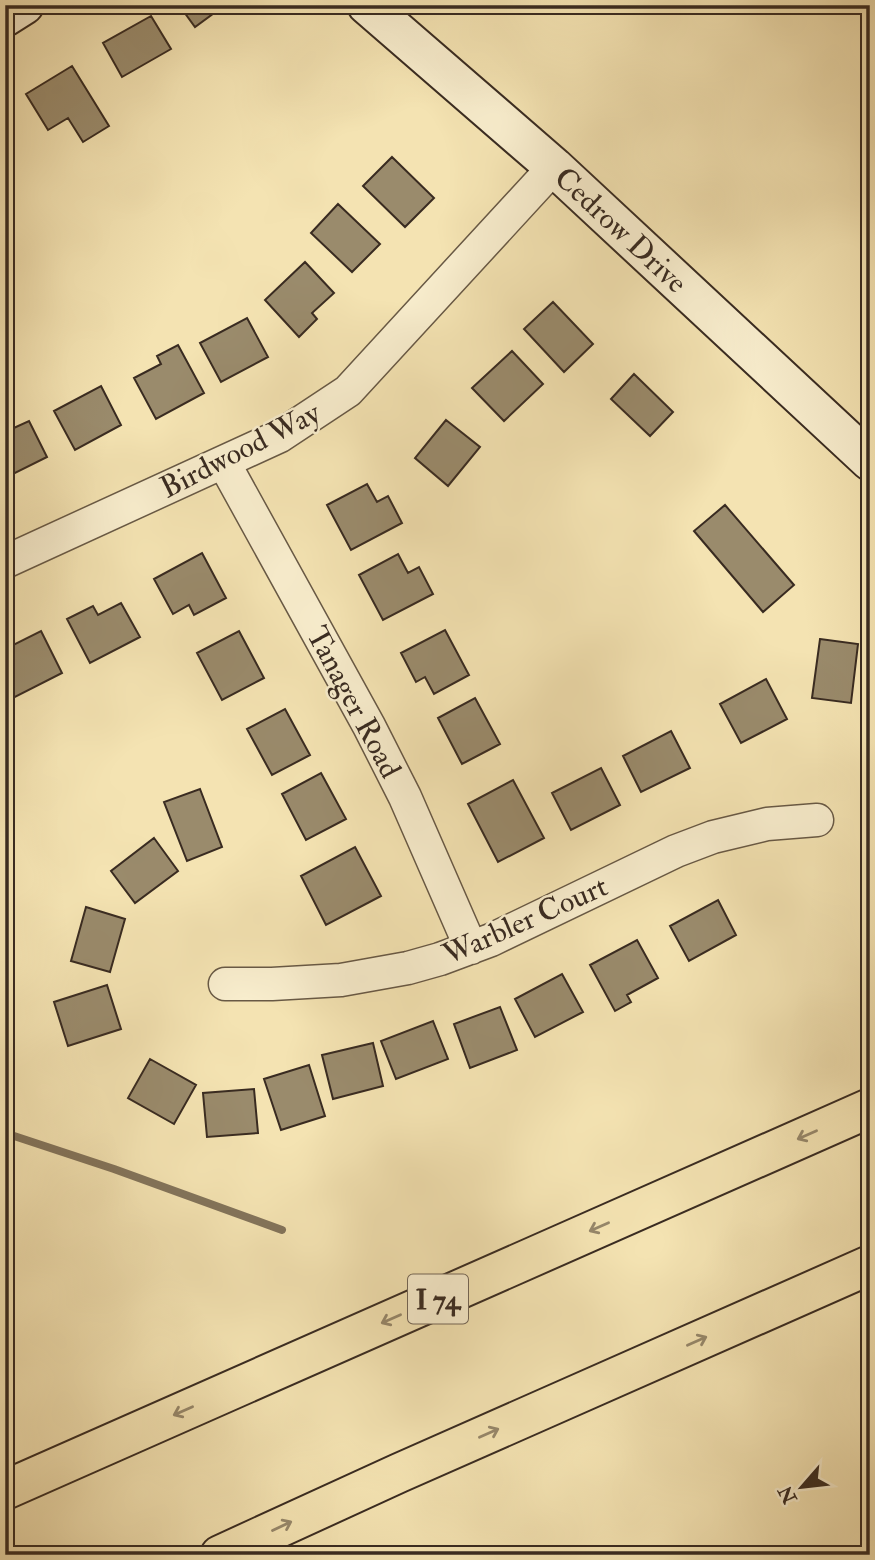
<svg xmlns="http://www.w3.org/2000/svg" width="875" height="1560" font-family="'IM FELL Double Pica',serif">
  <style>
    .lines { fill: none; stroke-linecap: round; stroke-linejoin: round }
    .stream { stroke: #83745b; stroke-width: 8 }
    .building { fill: #9a8b6c; stroke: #392b21; stroke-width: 2 }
    .street-casing { stroke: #685945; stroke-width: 35 }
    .secondary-casing { stroke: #392b21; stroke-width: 42 }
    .highway-casing { stroke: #392b21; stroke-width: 42 }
    .street { stroke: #f8edcd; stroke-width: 32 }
    .secondary { stroke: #f8edcd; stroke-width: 38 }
    .highway { stroke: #f4e3b2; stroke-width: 38 }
    .oneway { stroke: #96876a }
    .labels { text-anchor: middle; stroke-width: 5; stroke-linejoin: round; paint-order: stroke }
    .shield { fill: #f8edcd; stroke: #726555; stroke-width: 2 }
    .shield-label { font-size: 28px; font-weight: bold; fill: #392b21 }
    .street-label { font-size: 30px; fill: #392b21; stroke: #f8edcd }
  </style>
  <rect width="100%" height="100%" fill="#f4e3b2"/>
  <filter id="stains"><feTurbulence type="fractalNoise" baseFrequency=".00286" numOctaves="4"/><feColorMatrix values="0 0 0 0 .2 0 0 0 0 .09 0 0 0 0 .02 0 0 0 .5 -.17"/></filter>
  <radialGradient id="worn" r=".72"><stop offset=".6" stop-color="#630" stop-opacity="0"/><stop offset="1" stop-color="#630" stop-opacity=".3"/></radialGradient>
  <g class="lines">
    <path class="stream" d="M5 1133 114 1169 282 1230"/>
  </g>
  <path class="building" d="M179 5H225L195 27Z
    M151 16 171 49 122 77 103 43Z
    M72 66 109 126 83 142 68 118 48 130 26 94Z
    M392 157 434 198 405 227 363 186Z
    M338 204 380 244 352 272 311 233Z
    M305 262 334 293 312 313 317 319 299 337 265 300Z
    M553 302 593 344 564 372 524 329Z
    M247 318 268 357 221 382 200 343Z
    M178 345 204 393 156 419 134 378 161 364 157 356Z
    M512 351 543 384 504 421 472 388Z
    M634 374 673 412 650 436 611 399Z
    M101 386 121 425 75 450 54 411Z
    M446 420 480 447 448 486 415 458Z
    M29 421 47 457 5 478V432Z
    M367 484 377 502 388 496 402 523 351 550 327 505Z
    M725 505 794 585 763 612 694 531Z
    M202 553 226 598 194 615 189 605 173 614 154 579Z
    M398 554 408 573 419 567 433 594 383 620 359 575Z
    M121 603 140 637 90 663 67 619 93 606 98 615Z
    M445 630 469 675 434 694 425 677 416 682 401 653Z
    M41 631 62 673 11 699 5 687V649Z
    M239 631 264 678 222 700 197 653Z
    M820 639 858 644 851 703 812 698Z
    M766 679 787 719 741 743 720 704Z
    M475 698 500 744 462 764 438 718Z
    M285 709 310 755 272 775 247 729Z
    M671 731 690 768 641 792 623 756Z
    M601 768 620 805 571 830 552 793Z
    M321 773 346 819 306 840 282 794Z
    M513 780 544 838 498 862 468 804Z
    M200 789 222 847 187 861 164 802Z
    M154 838 178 871 135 903 111 871Z
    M355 847 381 896 326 925 301 876Z
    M718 900 736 935 689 961 670 926Z
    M86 907 125 919 110 972 71 961Z
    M637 940 658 978 627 995 631 1002 615 1011 590 965Z
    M562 974 583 1012 535 1037 515 999Z
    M107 985 121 1029 68 1046 54 1002Z
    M500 1007 517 1050 470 1068 454 1024Z
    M433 1021 448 1059 396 1079 381 1041Z
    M373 1043 383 1086 333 1099 322 1055Z
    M150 1059 196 1085 174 1124 128 1098Z
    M309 1065 325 1116 281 1130 264 1079Z
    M254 1089 258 1133 207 1137 203 1093Z"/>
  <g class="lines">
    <g class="street-casing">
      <path id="street" d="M224 463 369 726 405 797 471 948
        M5 562 280 436 348 391 554 167
        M225 984H272L341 980 408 968 440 959 491 940 676 851 713 837 767 824 817 820"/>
    </g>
    <g class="secondary-casing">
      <path id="secondary" d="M367 5 554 167 870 461
        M5 17 24 5"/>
    </g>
    <g class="highway-casing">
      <path id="highway" d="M5 1490 870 1108
        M220 1555 399 1473 870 1265"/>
    </g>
    <use href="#street" class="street"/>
    <use href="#secondary" class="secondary"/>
    <use href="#highway" class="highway"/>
  </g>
  <defs><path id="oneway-shaft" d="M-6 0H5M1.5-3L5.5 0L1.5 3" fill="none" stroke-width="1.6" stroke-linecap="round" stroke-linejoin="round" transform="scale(1.75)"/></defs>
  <g class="oneway">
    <use href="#oneway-shaft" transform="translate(807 1135) rotate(156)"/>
    <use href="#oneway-shaft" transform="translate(599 1227) rotate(156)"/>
    <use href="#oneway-shaft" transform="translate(391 1319) rotate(156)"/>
    <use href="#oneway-shaft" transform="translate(697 1341) rotate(-24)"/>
    <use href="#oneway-shaft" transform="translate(183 1411) rotate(156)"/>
    <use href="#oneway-shaft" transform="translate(489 1433) rotate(-24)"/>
    <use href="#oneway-shaft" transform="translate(282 1526) rotate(-25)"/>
  </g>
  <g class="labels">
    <rect class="shield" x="408" y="1274.5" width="60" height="49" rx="5"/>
    <g class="shield-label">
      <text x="438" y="1309">I 74</text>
    </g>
    <g class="street-label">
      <text transform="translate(621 230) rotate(43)" y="10">Cedrow Drive</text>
      <text transform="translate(240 450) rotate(-27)" y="10">Birdwood Way</text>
      <text transform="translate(354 702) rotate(62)" y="10">Tanager Road</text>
      <text transform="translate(525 920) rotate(-24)" y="10">Warbler Court</text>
    </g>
  </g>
  <rect width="875" height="1560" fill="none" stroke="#f4e3b2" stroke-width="28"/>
  <rect x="7" y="7" width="861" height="1546" fill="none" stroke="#392b21" stroke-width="3.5"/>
  <rect x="14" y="14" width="847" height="1532" fill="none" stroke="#392b21" stroke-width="2"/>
  <g transform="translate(802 1487) rotate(242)" stroke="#f8edcd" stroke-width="5" paint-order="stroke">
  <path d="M0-5L12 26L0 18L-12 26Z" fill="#392b21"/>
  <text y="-10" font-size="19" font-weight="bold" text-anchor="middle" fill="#392b21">N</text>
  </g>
  <rect width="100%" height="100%" filter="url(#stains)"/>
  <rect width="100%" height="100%" fill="url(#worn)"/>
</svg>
